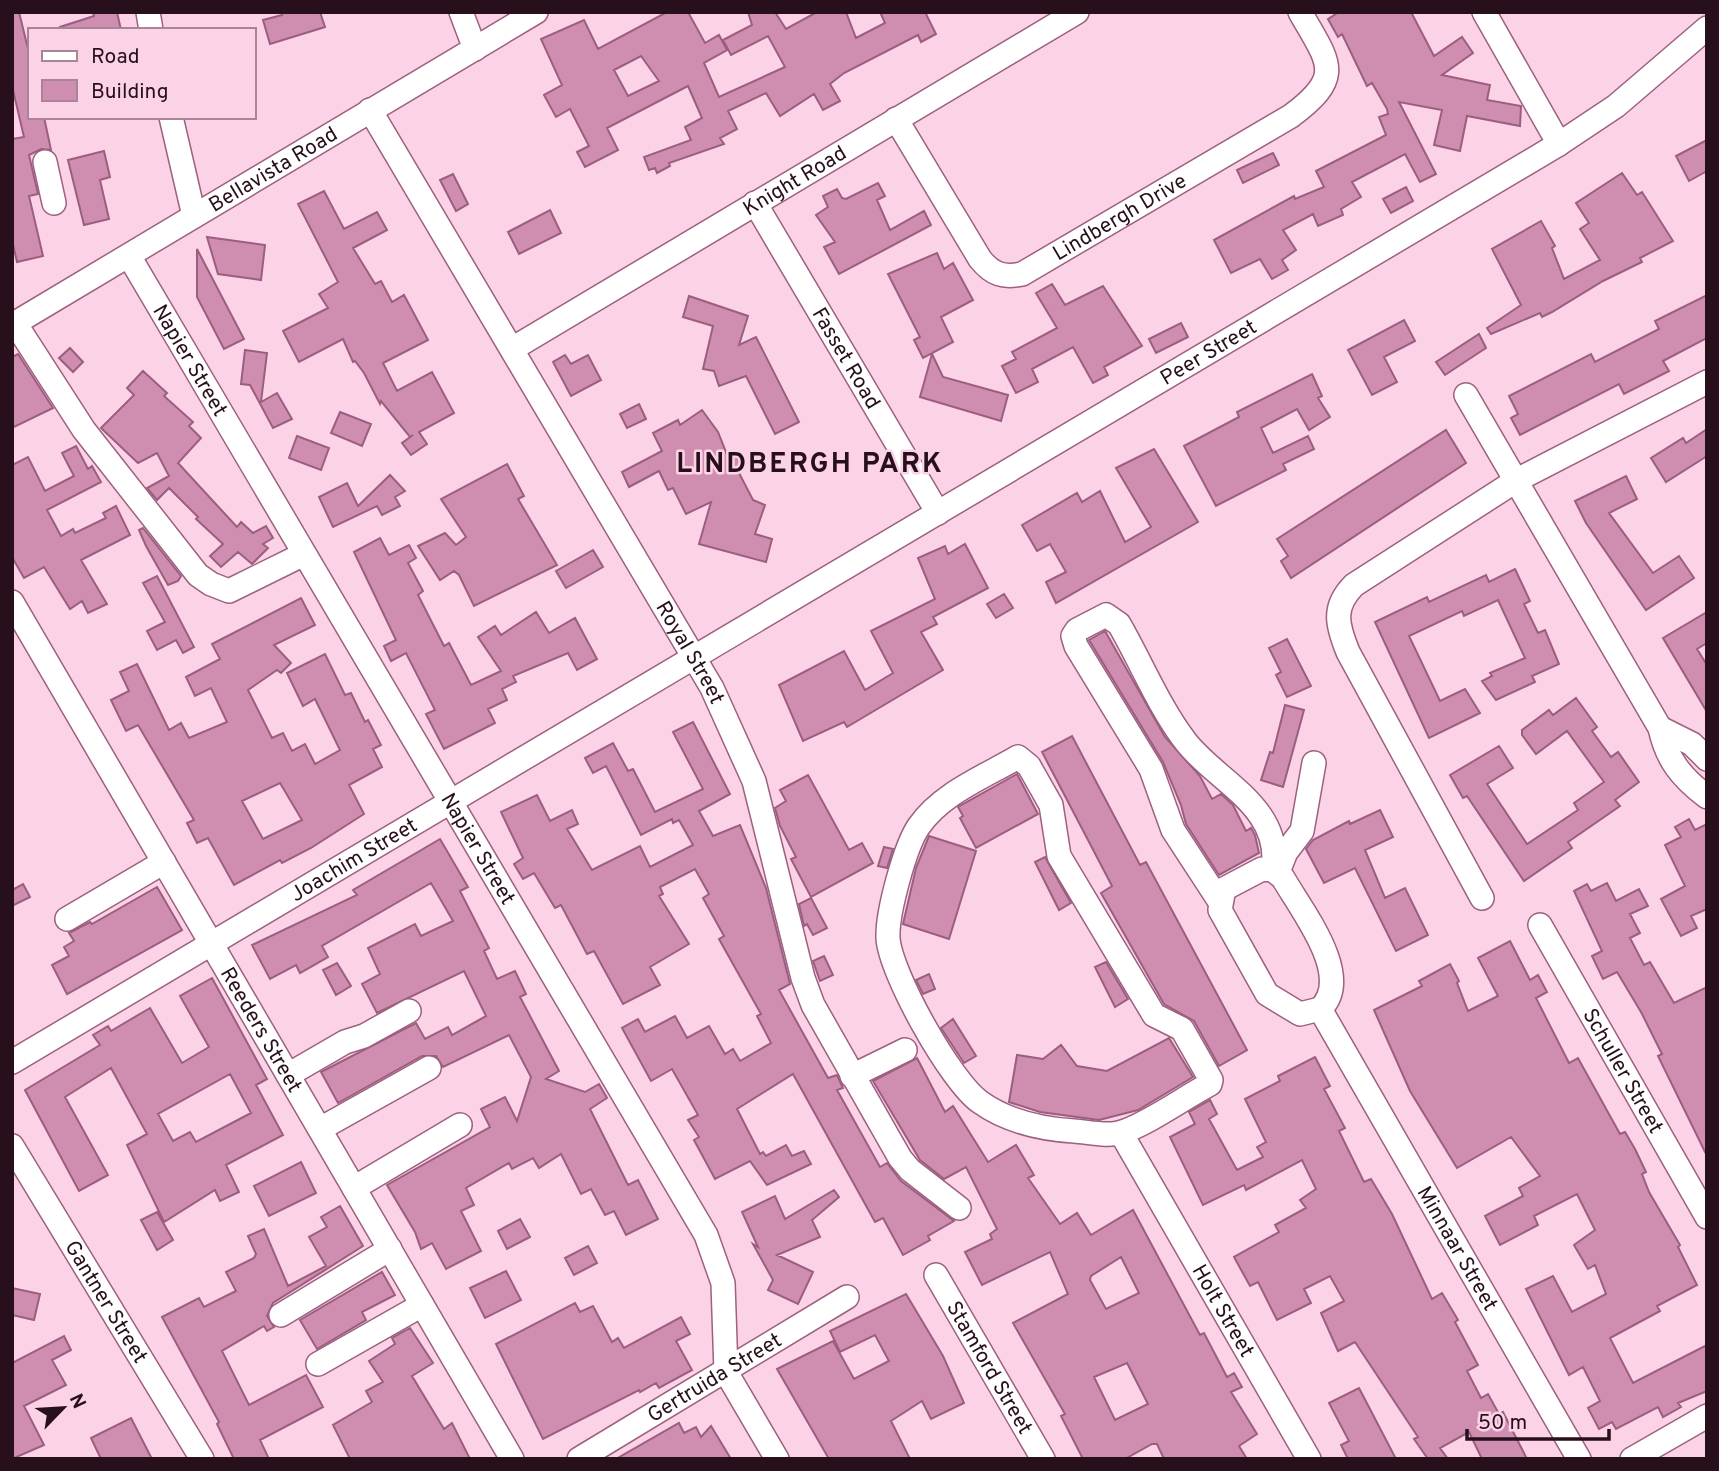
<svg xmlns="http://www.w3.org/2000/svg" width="1719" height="1471" font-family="Overpass,sans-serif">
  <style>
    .building { fill: #cf8eaf; stroke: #9b5e7f; stroke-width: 2; fill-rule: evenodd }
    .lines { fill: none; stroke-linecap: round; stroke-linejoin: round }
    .minor-casing { stroke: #9d6080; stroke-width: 26 }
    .minor { stroke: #fff; stroke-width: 23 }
    .labels { text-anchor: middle; stroke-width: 5; stroke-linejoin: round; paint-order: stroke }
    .street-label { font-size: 21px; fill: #270f1c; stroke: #fcd2e7 }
    .district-label { font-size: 28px; font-weight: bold; letter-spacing: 2px; fill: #270f1c; stroke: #fcd2e7 }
  </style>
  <rect width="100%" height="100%" fill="#fcd2e7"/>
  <path class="building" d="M12 12H19L30 57V117H44L51 150 41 149 29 155 38 194 29 196 43 256 17 262 12 240V139L24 137 12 86Z
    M93 12H117L121 30H61L60 27 94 16Z
    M281 12H320L325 27 270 44 263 20 282 15Z
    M667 12H688L705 43 719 35 727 50 704 63 719 97 785 67 768 36 731 55 723 40 752 25 748 12H775L786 29 817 12H846L856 38 885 23 880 12H925L936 34 921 42 918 35 844 73 830 84 840 101 823 110 814 94 780 116 766 93 728 111 737 129 720 138 724 144 669 163 670 166 657 173 655 168 649 170 644 157 691 140 685 127 702 118 688 86 607 128 618 150 585 167 577 152 589 146 570 109 556 117 544 95 562 85 541 39 584 20 598 49ZM641 56 659 81 628 96 614 70Z
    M1339 12H1411L1434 56 1462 37 1473 53 1442 75 1490 85 1487 100 1521 106 1520 126 1467 116 1460 151 1434 145 1442 110 1399 102 1436 174 1420 182 1405 154 1352 182 1361 197 1341 209 1343 215 1318 226 1313 214 1283 230 1296 250 1282 260 1288 270 1272 279 1260 259 1231 273 1214 240 1294 196 1295 199 1324 187 1316 171 1386 135 1379 117 1388 114 1387 109 1372 83 1367 86 1342 34 1338 37 1328 19Z
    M1707 140V171L1689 181 1676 156Z
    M104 151 110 177 100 180 109 219 84 225 68 160Z
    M1273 153 1279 165 1243 183 1237 170Z
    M1622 173 1637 195 1642 192 1673 241 1640 258 1642 262 1603 281 1552 312 1542 317 1540 313 1491 334 1487 328 1521 305 1492 249 1541 221 1555 246 1552 248 1564 279 1600 260 1580 229 1589 223 1576 203Z
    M453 174 468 204 456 211 440 180Z
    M878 183 885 196 877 200 890 230 924 211 931 225 839 274 824 247 835 242 816 215 828 207 823 196 837 189 842 198 846 199Z
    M1406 187 1413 201 1391 213 1383 199Z
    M324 191 344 229 377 212 387 230 353 248 375 284 381 281 392 302 404 295 428 340 383 363 397 391 432 372 454 413 419 432 427 444 411 455 402 443 413 435 410 437 381 401 380 404 364 373 355 361 353 362 343 339 299 362 283 331 328 308 319 294 338 282 298 204Z
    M550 210 561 233 519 254 508 232Z
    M207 237 265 245 261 280 218 274Z
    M197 249 244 339 224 349 197 297Z
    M937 253 944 269 953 263 973 300 941 317 953 342 923 358 914 340 920 337 888 274Z
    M1052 284 1065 305 1103 286 1142 346 1104 367 1108 375 1093 383 1073 347 1032 369 1038 382 1016 393 1002 366 1016 359 1012 352 1057 328 1036 293Z
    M1707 295V338L1663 361 1669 371 1624 394 1619 384 1520 435 1511 418 1518 414 1509 396 1591 354 1595 362 1659 329 1655 321Z
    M689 296 748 316 739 345 756 337 799 422 775 434 746 376 719 386 714 371 703 369 713 326 683 317Z
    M1404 320 1415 341 1384 357 1397 382 1372 395 1348 350Z
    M1181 323 1188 337 1156 353 1149 339Z
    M1479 334 1486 348 1445 375 1436 362Z
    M70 348 83 362 73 372 59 358Z
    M245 350 267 353 261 402 277 393 292 419 273 428 250 385 241 384Z
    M18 354 53 408 12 428V357Z
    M932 354 943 377 1008 395 1001 421 920 397Z
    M565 355 571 364 588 355 601 380 571 396 553 362Z
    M143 371 167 393 164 396 193 422 189 426 201 438 178 463 237 527 241 522 253 533 266 526 273 538 263 544 268 548 252 564 238 552 221 567 210 556 223 544 196 519 198 517 169 488 157 500 147 488 169 476 157 453 138 463 101 428 134 395 127 388Z
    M1312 374 1322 396 1318 398 1330 417 1309 430 1297 409 1261 428 1273 453 1308 436 1314 449 1283 464 1286 470 1216 506 1184 446 1239 417 1237 412Z
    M639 404 646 419 627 428 620 414Z
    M702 410 718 432 728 457 734 454 743 465 737 469 753 500 765 505 755 534 772 539 766 562 699 544 711 502 686 514 673 488 668 490 659 471 629 487 622 472 662 451 653 433 678 420 680 425Z
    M340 412 371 424 362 446 331 433Z
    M1707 429V456L1666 482 1651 458 1683 438 1686 443Z
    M1446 430 1466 463 1291 578 1281 561 1288 556 1277 539Z
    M297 436 329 448 321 470 289 458Z
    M76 446 88 469 92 466 101 482 47 510 61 536 73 529 75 533 106 518 103 513 116 506 130 535 81 560 107 604 88 613 82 601 70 609 44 567 24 578 12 557V465L28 457 45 491 74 476 62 453Z
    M1154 449 1198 522 1056 603 1046 582 1066 572 1050 544 1037 551 1022 525 1077 493 1082 502 1100 491 1125 542 1151 527 1116 468Z
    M507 464 524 496 518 499 557 565 474 606 459 575 454 571 440 580 418 546 445 533 456 545 466 537 441 499Z
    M390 475 405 491 395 497 400 506 382 515 377 506 333 527 319 497 347 483 358 506Z
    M1626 476 1637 499 1609 513 1653 573 1679 556 1694 578 1646 610 1586 523 1575 501Z
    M143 528 181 576 178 581 168 585 146 546 139 530Z
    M380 538 389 555 409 545 416 558 408 563 423 591 418 595 444 646 449 643 471 685 501 671 478 637 495 626 501 635 536 612 549 633 575 618 597 659 577 670 568 653 513 676 516 682 502 689 507 700 488 709 495 723 444 749 426 714 435 710 406 653 391 661 384 646 396 640 354 552Z
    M965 544 988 588 933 617 937 624 921 632 943 670 847 727 844 722 803 741 779 685 844 651 865 690 893 673 871 631 935 599 918 558 945 546 948 554Z
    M593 550 603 567 566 588 556 571Z
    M1515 569 1530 601 1524 604 1538 633 1545 630 1559 664 1532 676 1535 682 1496 700 1482 681 1492 676 1490 673 1525 658 1498 600 1464 616 1462 611 1409 636 1440 701 1465 689 1480 713 1429 738 1375 622 1427 597 1429 602 1486 575 1489 582Z
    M157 576 194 647 183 653 176 640 157 650 147 631 165 622 143 583Z
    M1004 594 1013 608 996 618 987 604Z
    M301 598 315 625 274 645 291 663 281 673 277 670 248 690 272 738 283 733 292 751 305 744 315 764 340 750 315 699 303 706 287 673 325 654 345 695 351 693 365 722 368 720 381 745 373 749 382 767 349 785 364 814 311 848 282 863 280 860 234 885 208 838 197 843 187 823 194 820 138 725 126 731 111 700 129 691 120 672 137 664 169 730 181 723 189 738 227 722 211 688 195 696 186 677 220 659 212 644ZM280 783 302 820 263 839 242 801Z
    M1707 612V643L1697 649 1707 665V712L1663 638Z
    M1105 631 1165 737 1200 776 1212 799 1221 794 1233 805 1246 831 1251 828 1255 835 1259 853 1219 875 1186 824 1181 805 1163 762 1089 640Z
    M1287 639 1311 686 1287 697 1276 675 1281 672 1269 648Z
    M1576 698 1597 727 1592 731 1611 757 1618 752 1639 782 1615 800 1620 806 1568 842 1572 848 1524 881 1467 796 1463 798 1450 775 1499 746 1513 768 1487 784 1527 844 1578 810 1574 803 1604 782 1567 731 1536 754 1522 735V730L1549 710 1553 715Z
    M1285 705 1304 710 1283 787 1261 780 1270 752 1273 753Z
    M693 722 730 794 699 811 713 836 740 825 766 888 790 984 779 990 828 1078 837 1075 843 1088 837 1090 880 1167 887 1163 901 1181 954 1221 928 1236 930 1240 903 1255 883 1218 875 1222 793 1074 737 1109 760 1154 763 1152 766 1156 786 1145 792 1156 804 1151 811 1164 767 1185 750 1161 715 1179 694 1140 699 1137 688 1120 698 1115 672 1069 651 1081 622 1028 638 1019 645 1032 675 1016 687 1038 709 1026 725 1054 733 1049 740 1061 771 1043 757 1016 761 1014 719 939 724 936 703 898 709 894 695 869 660 887 663 894 659 896 689 944 650 967 660 985 623 1004 594 951 587 954 561 905 555 908 534 873 523 879 514 864 523 858 501 812 537 795 550 821 572 810 578 824 567 829 592 870 640 846 650 867 693 845 679 820 673 823 672 819 641 835 606 766 593 773 585 758 613 743 628 771 633 769 655 812 703 789 673 732Z
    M1072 736 1140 865 1146 862 1247 1050 1219 1066 1194 1021 1164 1004 1101 893 1112 886 1042 752Z
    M1017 774 1038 814 976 848 960 818 963 816 958 807Z
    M808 775 849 850 862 843 873 863 811 897 791 859 796 857 780 826 775 808 786 801 780 790Z
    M1380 810 1393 837 1365 850 1385 898 1405 888 1428 935 1396 951 1355 868 1324 883 1306 849 1313 840 1349 821 1350 824Z
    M1689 819 1695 830 1707 824V909L1691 916 1697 928 1681 936 1661 899 1685 886 1665 845 1681 837 1675 827Z
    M929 836 976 851 949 939 903 924 916 868Z
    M440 839 468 887 460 891 489 948 484 951 497 979 515 971 526 994 520 997 559 1071 546 1079 585 1092 599 1084 607 1098 590 1109 628 1185 638 1180 658 1219 626 1235 614 1211 605 1215 591 1189 581 1194 561 1154 539 1168 533 1158 512 1169 509 1163 466 1188 474 1205 461 1211 481 1251 446 1269 432 1243 421 1249 415 1232 387 1185 490 1127 481 1109 505 1097 517 1121 531 1077 509 1035 443 1067 436 1056H422L338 1103 321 1072 416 1023 425 1039 448 1027 452 1035 486 1016 464 971 377 1013 362 984 380 974 368 948 415 924 421 936 453 921 431 883 322 946 328 957 300 973 296 965 270 979 252 945 357 895 353 890Z
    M884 847 893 849 887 868 878 866Z
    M1045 857 1071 903 1059 910 1035 862Z
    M1607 883 1616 901 1639 889 1648 906 1630 914 1640 933 1630 938 1644 965 1650 962 1674 1003 1707 987V1156L1658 1056 1662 1054 1641 1012 1617 972 1603 979 1592 956 1602 951 1574 891 1587 884 1591 891Z
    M23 884 30 897 12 906V890Z
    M157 887 182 930 67 994 52 965 69 956 64 947 74 941 69 933 90 922 92 924Z
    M811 898 827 928 813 935 807 924 804 926 799 904Z
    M1510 941 1530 980 1538 975 1547 992 1536 998 1569 1063 1578 1058 1620 1134 1625 1132 1635 1149 1646 1172 1642 1174 1649 1192 1680 1245 1678 1247 1697 1285 1657 1306 1660 1311 1610 1338 1633 1383 1707 1345V1391L1678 1403 1681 1407 1663 1417 1658 1407 1616 1429 1612 1422 1599 1429 1588 1408 1600 1401 1583 1367 1569 1375 1526 1289 1553 1276 1572 1312 1606 1294 1595 1265 1588 1269 1574 1245 1595 1230 1577 1194 1534 1216 1538 1225 1500 1245 1485 1216 1523 1196 1519 1188 1540 1176 1511 1137 1457 1168 1410 1091 1374 1010 1422 986 1419 981 1450 964 1459 981 1457 983 1468 1011 1498 996 1478 958Z
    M824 956 833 975 820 981 813 961Z
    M1106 962 1128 999 1115 1007 1095 967Z
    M337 963 351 986 336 995 323 970Z
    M929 974 935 989 923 994 916 980Z
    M212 978 267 1079 256 1085 283 1135 226 1165 239 1192 220 1201 215 1190 164 1222 127 1145 147 1134 111 1068 65 1097 108 1175 79 1191 25 1090 100 1045 93 1035 108 1026 111 1031 150 1008 182 1063 209 1047 180 996ZM230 1074 251 1113 196 1142 190 1132 173 1141 158 1114Z
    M953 1019 976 1056 964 1063 941 1028Z
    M1169 1038 1193 1077 1138 1110 1099 1120 1040 1112 1009 1102 1017 1055 1043 1059 1061 1045 1077 1066 1107 1071Z
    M1315 1057 1330 1086 1324 1089 1345 1128 1339 1131 1364 1182 1371 1179 1392 1214 1432 1299 1442 1293 1458 1320 1455 1322 1478 1365 1467 1371 1481 1398 1488 1394 1499 1414 1503 1412 1527 1459H1482L1469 1432 1440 1448 1448 1459H1428L1414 1439 1418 1437 1355 1342 1338 1351 1321 1313 1344 1301 1330 1276 1304 1289 1311 1303 1277 1320 1258 1282 1250 1286 1234 1257 1279 1232 1275 1225 1306 1208 1300 1200 1316 1189 1302 1160 1246 1190 1244 1185 1203 1205 1170 1137 1195 1124 1189 1112 1210 1100 1217 1114 1209 1119 1237 1170 1263 1157 1257 1147 1266 1142 1245 1099 1280 1081 1278 1076Z
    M917 1058 945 1112 953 1106 988 1162 1016 1145 1034 1175 1028 1178 1060 1224 1077 1213 1091 1235 1133 1210 1200 1335 1204 1333 1227 1377 1234 1373 1242 1387 1231 1392 1257 1434 1239 1446 1247 1459H1164L1157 1444H1152L1125 1459H1083L1061 1416 1065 1414 1013 1323 1068 1294 1050 1252 982 1285 965 1252 992 1239 990 1234 997 1229 966 1167 944 1179 920 1160 873 1081ZM1121 1257 1139 1293 1106 1309 1090 1280 1091 1276ZM1127 1363 1148 1404 1115 1420 1094 1377Z
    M301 1162 316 1193 269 1216 254 1186Z
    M834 1190 839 1197 812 1220 820 1237 777 1255 813 1272 798 1304 768 1290 773 1280 753 1244 758 1247 742 1212 775 1196 785 1219Z
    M340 1206 363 1246 273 1303 267 1316 274 1327 267 1331 264 1326 222 1351 249 1405 306 1375 323 1407 260 1440 269 1459H234L217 1424 219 1422 162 1317 199 1298 204 1307 236 1291 226 1272 254 1258 256 1254 248 1236 264 1229 288 1286 326 1266 309 1237 327 1227 321 1217Z
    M157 1212 173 1240 157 1250 141 1220Z
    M520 1219 530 1237 507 1249 498 1231Z
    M588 1246 597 1263 574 1275 565 1258Z
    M506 1271 521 1300 485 1318 470 1288Z
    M382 1272 395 1295 362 1312 366 1320 317 1349 300 1320Z
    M12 1288 40 1294 34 1320 12 1315Z
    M906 1294 943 1356 964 1403 931 1419 922 1401 891 1421 910 1459H829L777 1369 833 1341 854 1379 889 1361 875 1335 840 1352 830 1331Z
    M575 1303 580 1312 593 1306 612 1342 618 1338 624 1348 681 1317 690 1334 676 1341 692 1370 659 1388 656 1383 640 1392 639 1390 543 1439 496 1344Z
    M410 1328 433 1363 412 1376 444 1429 452 1423 470 1459H350L333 1425 372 1402 366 1391 383 1382 369 1361 395 1344 392 1338Z
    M64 1336 71 1350 52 1360 66 1385 24 1406 44 1445 12 1459V1363Z
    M1359 1388 1396 1459H1348L1341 1445 1349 1441 1329 1403Z
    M131 1418 152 1459H101L91 1438Z
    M679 1423 684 1433 696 1427 701 1437 711 1426 731 1459H616Z"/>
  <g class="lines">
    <g class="minor-casing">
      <g id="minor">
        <path d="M148 12 151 30"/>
        <path d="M461 12 475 49"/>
        <path d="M1484 12 1559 144"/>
        <path id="s1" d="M370 110 712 688 754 781 803 978 813 1005 900 1158 910 1170 959 1208"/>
        <path d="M171 117 194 216"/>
        <path id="s2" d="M896 119 980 259C992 274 1003 278 1022 274L1291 116C1345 76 1329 63 1300 12"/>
        <path d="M45 162 54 203"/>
        <path id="s3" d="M755 203 938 513"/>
        <path id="s4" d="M129 256 706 1235 723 1283 726 1372 777 1459"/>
        <path d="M15 323 84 430 198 575 211 584 229 591 304 554"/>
        <path id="s5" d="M12 325 536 12"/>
        <path id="s6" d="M512 349 1077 12"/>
        <path d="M1466 395 1660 728C1667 760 1681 777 1707 797"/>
        <path id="s7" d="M12 602 512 1459"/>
        <path d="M1660 728 1692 744 1707 759"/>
        <path d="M1018 757 1029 766 1051 805 1059 856 1154 1015 1182 1029 1211 1080 1210 1084C1185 1097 1148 1124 1122 1132 1108 1137 1089 1132 1074 1131 1041 1129 1008 1122 980 1102 951 1082 890 973 888 938 887 913 905 846 919 826 942 793 984 777 1018 757Z"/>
        <path d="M1262 869 1273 870 1283 878C1301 910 1355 977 1320 1009L1300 1014 1267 994 1220 910 1224 889Z"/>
        <path d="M1278 872 1286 852 1302 831 1314 763"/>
        <path d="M1482 898 1348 652C1337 625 1332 607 1354 585L1517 480 1707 382"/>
        <path d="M1220 902 1173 830 1151 769 1076 646 1073 636 1077 630 1106 615 1119 624C1141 662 1159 707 1186 742 1217 782 1283 807 1273 870"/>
        <path d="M67 919 164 862"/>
        <path id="s8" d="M1540 925 1707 1217"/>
        <path id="s9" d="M1320 1009 1579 1459"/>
        <path id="s10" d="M12 1062 1559 144 1616 106 1707 28"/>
        <path d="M288 1075 345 1042 364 1036 409 1011"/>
        <path d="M852 1076 905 1050"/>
        <path d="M320 1129 429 1068"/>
        <path id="s11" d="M1121 1133 1309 1459"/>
        <path id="s12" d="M12 1146 202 1459"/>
        <path d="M354 1188 460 1125"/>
        <path id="s13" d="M936 1275 1043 1459"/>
        <path d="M281 1315 390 1249"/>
        <path d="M318 1364 422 1305"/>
        <path id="s14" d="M579 1459 847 1297"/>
        <path d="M1632 1459 1707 1416"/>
      </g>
    </g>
    <use href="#minor" class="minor"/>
  </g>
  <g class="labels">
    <g class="street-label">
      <text dy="7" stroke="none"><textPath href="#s5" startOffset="304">Bellavista Road</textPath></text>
      <text dy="7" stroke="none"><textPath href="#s6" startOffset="329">Knight Road</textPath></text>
      <text dy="7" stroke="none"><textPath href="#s2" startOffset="324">Lindbergh Drive</textPath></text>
      <text dy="7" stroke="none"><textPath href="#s10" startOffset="1391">Peer Street</textPath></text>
      <text dy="7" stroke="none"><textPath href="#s3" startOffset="180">Fasset Road</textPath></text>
      <text dy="7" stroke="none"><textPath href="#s4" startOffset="121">Napier Street</textPath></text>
      <text dy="7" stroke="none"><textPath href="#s1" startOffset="630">Royal Street</textPath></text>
      <text dy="7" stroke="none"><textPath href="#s4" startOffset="688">Napier Street</textPath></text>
      <text dy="7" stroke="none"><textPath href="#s10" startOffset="397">Joachim Street</textPath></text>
      <text dy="7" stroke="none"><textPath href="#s7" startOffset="495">Reeders Street</textPath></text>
      <text dy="7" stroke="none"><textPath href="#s8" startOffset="168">Schuller Street</textPath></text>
      <text dy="7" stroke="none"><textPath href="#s9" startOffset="276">Minnaar Street</textPath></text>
      <text dy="7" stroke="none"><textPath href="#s12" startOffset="182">Gantner Street</textPath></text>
      <text dy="7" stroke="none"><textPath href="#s11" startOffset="205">Holt Street</textPath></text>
      <text dy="7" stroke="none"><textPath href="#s13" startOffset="107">Stamford Street</textPath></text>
      <text dy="7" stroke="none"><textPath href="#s14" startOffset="158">Gertruida Street</textPath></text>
    </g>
    <g class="district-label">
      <text x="810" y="472">LINDBERGH PARK</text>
    </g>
  </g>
  <rect width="1719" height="1471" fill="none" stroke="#270f1c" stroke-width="28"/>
  <rect x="28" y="28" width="228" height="91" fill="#fcd2e7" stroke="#a78496" stroke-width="2"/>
  <rect x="42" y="51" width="35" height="10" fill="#ffffff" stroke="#a78496" stroke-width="2"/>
  <text x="91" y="63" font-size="21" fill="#270f1c">Road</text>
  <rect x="42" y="80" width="35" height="21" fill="#cf8eaf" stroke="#a78496" stroke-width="2"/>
  <text x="91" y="98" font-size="21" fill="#270f1c">Building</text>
  <g transform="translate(63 1408) rotate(65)" stroke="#fcd2e7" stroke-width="5" paint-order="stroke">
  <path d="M0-5L12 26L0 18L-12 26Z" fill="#270f1c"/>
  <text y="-10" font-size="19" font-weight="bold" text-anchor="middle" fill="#270f1c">N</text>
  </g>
  <path d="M1467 1429v10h142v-10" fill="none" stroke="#270f1c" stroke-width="3.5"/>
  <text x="1478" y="1429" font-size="21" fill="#270f1c" stroke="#fcd2e7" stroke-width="5" paint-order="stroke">50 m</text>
</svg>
